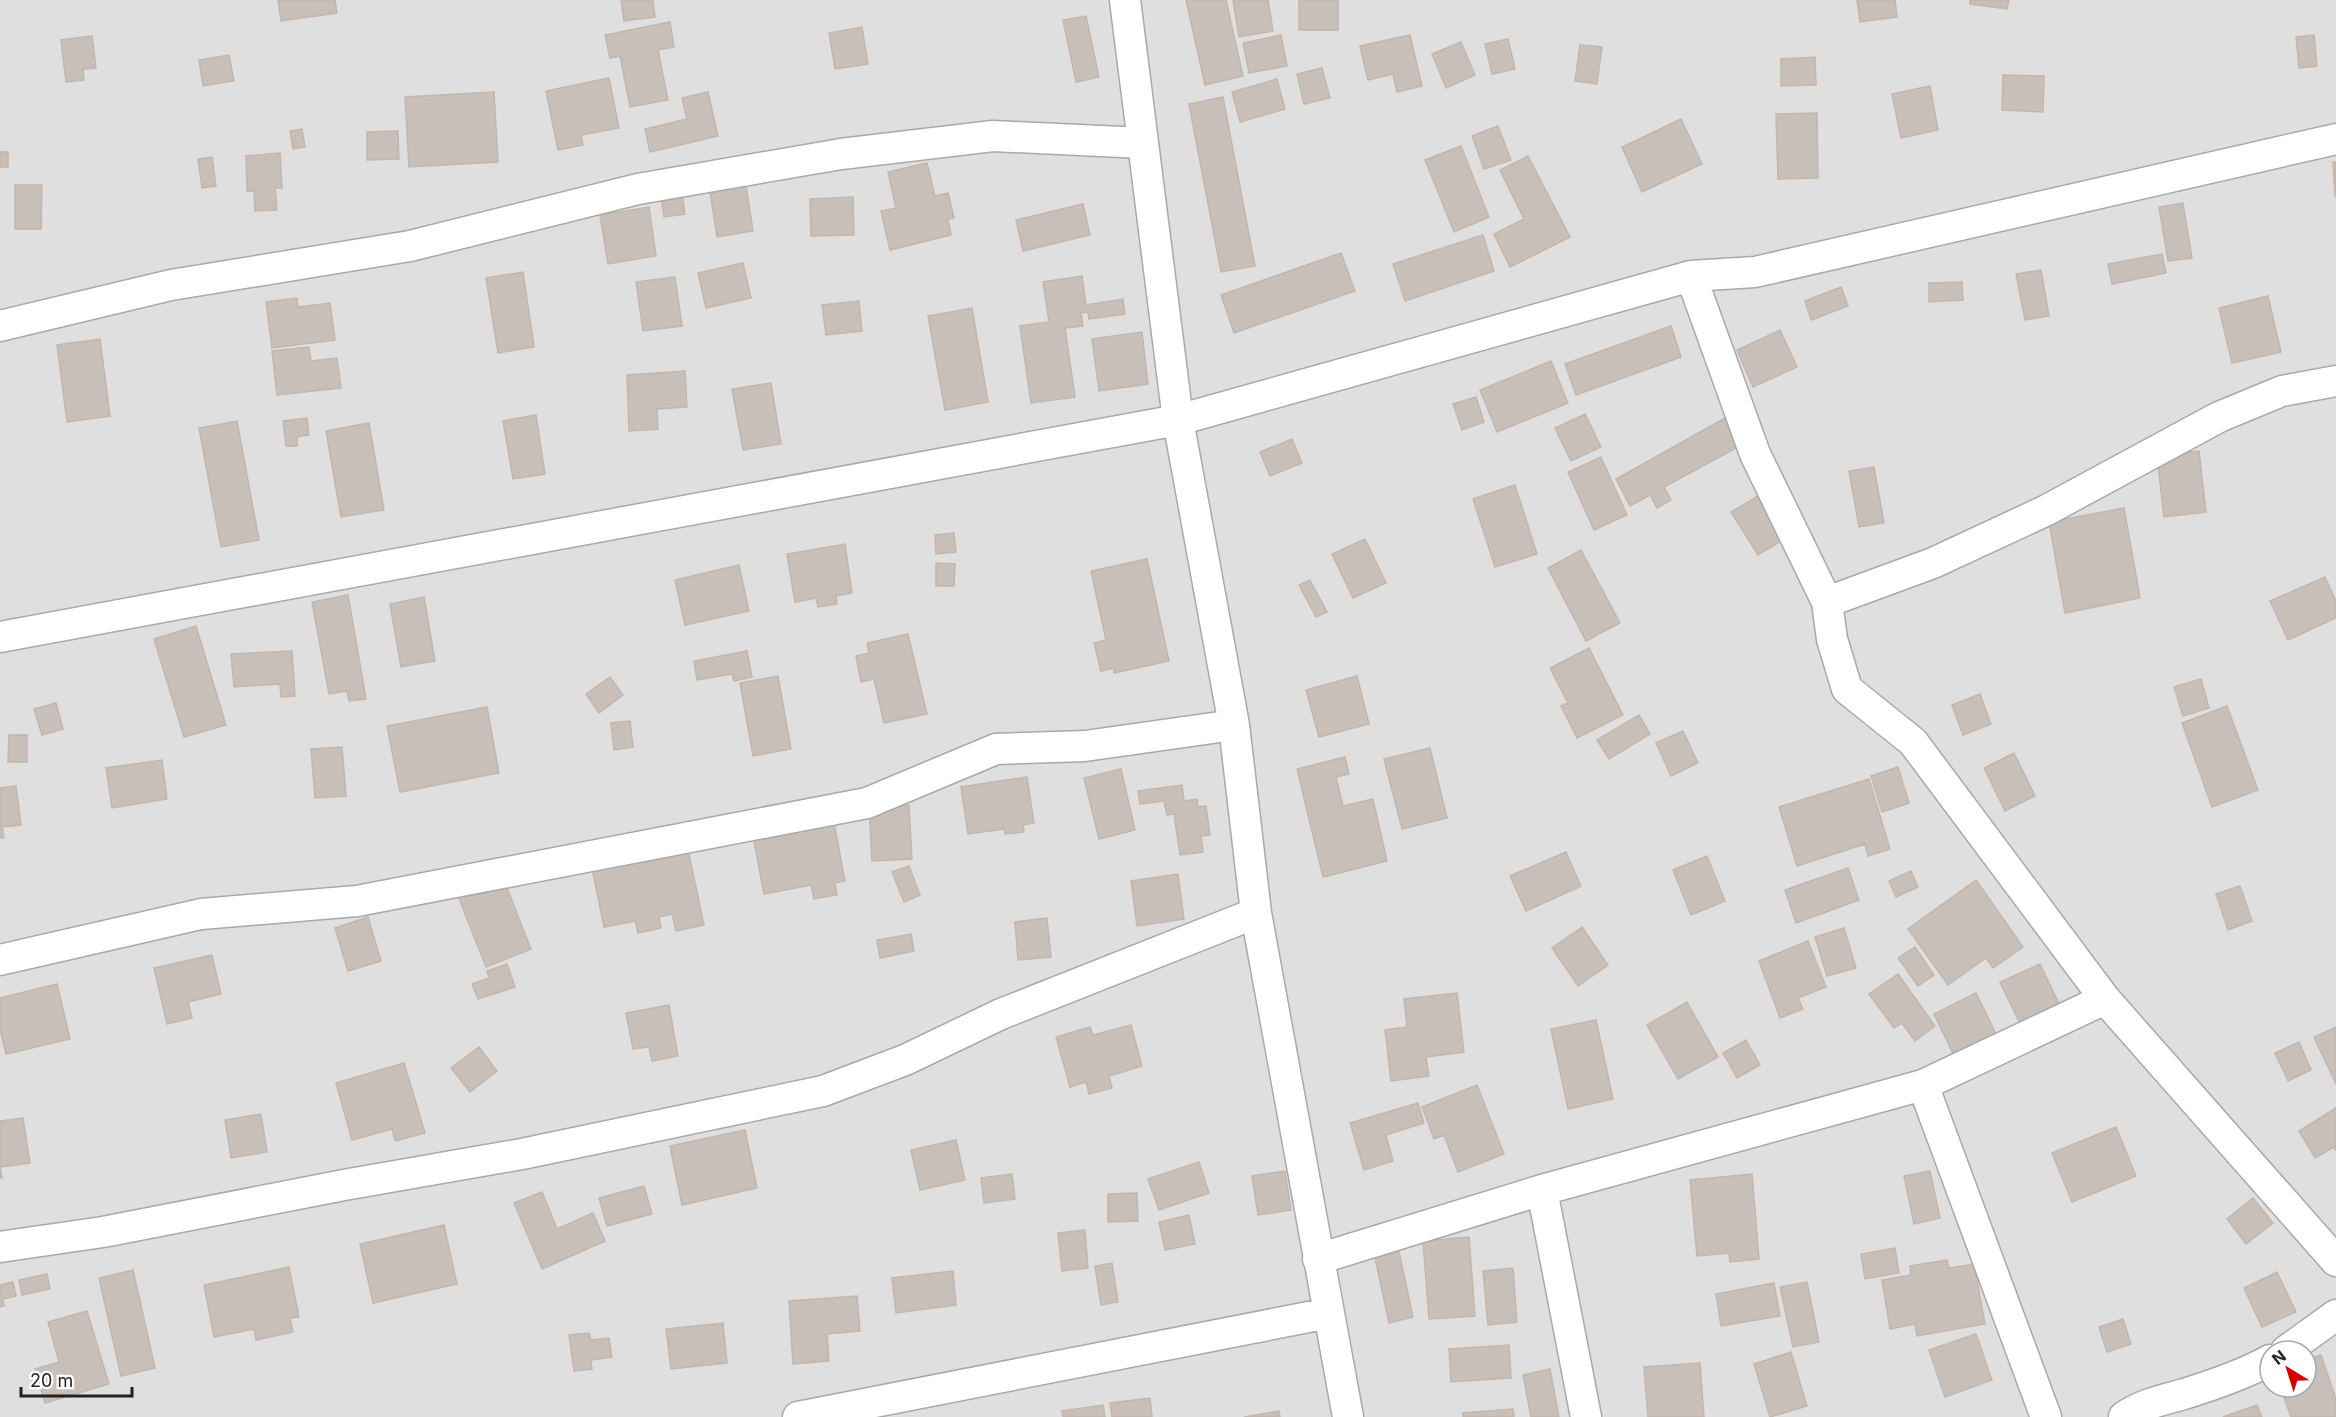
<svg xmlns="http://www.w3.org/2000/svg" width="2336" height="1417" font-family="Inter,sans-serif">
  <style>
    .residential { fill: #e0dfdf; fill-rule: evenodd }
    .building { fill: #c7bfb8; stroke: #c4b6ab; stroke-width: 1.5 }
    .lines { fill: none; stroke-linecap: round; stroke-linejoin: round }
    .street-casing { stroke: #a9a9a9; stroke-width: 33 }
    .street { stroke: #fff; stroke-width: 30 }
  </style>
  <rect width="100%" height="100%" fill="#f2efe9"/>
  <path class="residential" d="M0 0H2336V1417H0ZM2270 1351H2306V1387H2270Z"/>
  <path class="building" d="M278 0H335L337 13 281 21Z
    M621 0H653L655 17 624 21Z
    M1186 0H1226L1243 76 1205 85Z
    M1233 0H1268L1273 31 1239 37Z
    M1299 0H1338V30H1299Z
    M1857 0H1895L1897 17 1860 22Z
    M1970 0H2009L2007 9 1970 4Z
    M1086 16 1099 77 1076 82 1063 20Z
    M670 22 674 47 658 50 668 100 630 107 620 56 610 58 605 35Z
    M862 27 868 64 835 69 829 33Z
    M1281 35 1287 66 1249 73 1243 43Z
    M1410 35 1422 86 1397 92 1393 74 1368 80 1360 46Z
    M2314 35 2317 66 2299 68 2296 37Z
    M92 36 96 68 83 69 84 80 66 82 61 40Z
    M1508 39 1515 69 1492 74 1485 44Z
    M1461 42 1475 75 1446 88 1432 54Z
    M1580 45 1602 47 1597 84 1575 81Z
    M229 55 234 81 203 86 199 60Z
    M1815 57 1816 85 1781 86V59Z
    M1322 68 1330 98 1304 104 1297 74Z
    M2003 75 2044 76 2043 112 2002 110Z
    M609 78 619 128 581 135 583 145 558 150 546 91Z
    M1277 79 1285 109 1240 122 1232 92Z
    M1930 86 1938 130 1901 138 1892 94Z
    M494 92 498 162 409 167 405 97Z
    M708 92 718 136 650 152 645 129 687 119 682 98Z
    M1223 97 1255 266 1221 272 1189 104Z
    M1817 113 1818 178 1778 179 1776 114Z
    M1681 119 1702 164 1642 192 1622 147Z
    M1498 126 1511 160 1484 169 1472 136Z
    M302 129 305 147 293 149 290 131Z
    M398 131 399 159 367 160V132Z
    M1461 146 1489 217 1454 232 1425 160Z
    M0 152H8V167H0Z
    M280 153 282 188H275L277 210 255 211 254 191H247L246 156Z
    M1528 156 1570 237 1510 267 1494 234 1524 219 1500 170Z
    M212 157 216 186 202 188 198 159Z
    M2333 162H2336L2335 197Z
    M927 163 935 196 948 193 954 218 948 219 951 235 890 250 881 211 896 208 888 172Z
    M745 179 753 231 717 237 709 185Z
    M15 185H42L41 229H15Z
    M682 193 685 214 664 217 661 195Z
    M853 197 854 235 811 236 810 199Z
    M2183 203 2192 258 2168 261 2159 207Z
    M1083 204 1090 235 1023 251 1016 220Z
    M649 207 656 256 608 264 600 215Z
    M1483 235 1494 271 1405 301 1393 264Z
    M1341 253 1355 291 1234 333 1221 295Z
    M2162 254 2166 273 2112 284 2108 264Z
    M743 263 751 298 706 308 698 273Z
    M2041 270 2049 316 2025 320 2016 274Z
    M523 272 534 347 498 353 486 278Z
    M1082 276 1086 305 1123 299 1125 314 1089 319 1088 312 1081 313 1083 326 1065 328 1075 397 1031 403 1020 326 1049 322 1043 282Z
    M675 277 682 326 643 331 636 282Z
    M1962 282 1963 300 1929 302V283Z
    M1841 287 1848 306 1811 320 1805 301Z
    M2268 296 2281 352 2232 363 2219 308Z
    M297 298 298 307 330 303 335 340 272 348 266 302Z
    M859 301 862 331 826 335 822 305Z
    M972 308 988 402 945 410 928 316Z
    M1671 326 1681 357 1576 395 1565 364Z
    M1780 330 1797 367 1753 387 1737 350Z
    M1142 332 1148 384 1099 391 1092 339Z
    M100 339 110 416 67 422 57 345Z
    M309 347 311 361 337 358 341 388 277 395 272 351Z
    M1551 361 1568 403 1497 432 1480 390Z
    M685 371 687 407 657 409 658 429 629 431 627 375Z
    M771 383 781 444 743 450 732 389Z
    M1476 397 1484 422 1462 430 1453 404Z
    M1585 414 1601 447 1571 461 1555 428Z
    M536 415 545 474 513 479 503 421Z
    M307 418 309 435 297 437V446H286L283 421Z
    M1725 418 1740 446 1664 487 1671 500 1657 508 1650 495 1630 506 1616 479Z
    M237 421 259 540 221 547 199 428Z
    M369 423 384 510 341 517 326 431Z
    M1292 439 1302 463 1270 476 1260 452Z
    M2199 451 2206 512 2164 517 2157 456Z
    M1601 457 1627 515 1594 530 1568 472Z
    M1874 467 1884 523 1859 527 1849 471Z
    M1515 485 1537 554 1495 567 1473 499Z
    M1758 496 1786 538 1758 555 1731 512Z
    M2124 508 2140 598 2065 613 2049 522Z
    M954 533 956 552 936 554 935 535Z
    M1365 539 1386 583 1353 598 1332 554Z
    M845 544 852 593 836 596 837 604 818 607 816 598 795 602 787 554Z
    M1581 550 1620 623 1586 641 1548 568Z
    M1147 559 1169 661 1114 673V668L1101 671 1094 643 1106 640 1091 571Z
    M936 563 955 564 954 586H936Z
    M739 565 749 611 685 625 675 580Z
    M2325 577 2336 601V618L2288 640 2270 601Z
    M1310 580 1327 612 1316 617 1299 585Z
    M348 595 366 699 349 701 347 691 329 694 312 602Z
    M424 597 435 661 401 667 390 604Z
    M196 626 226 725 184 737 154 639Z
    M908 634 927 714 884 723 874 679 861 682 856 656 869 653 867 643Z
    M1589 648 1623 715 1577 738 1561 706 1568 703 1550 668Z
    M292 651 295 696 281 697 280 684 234 687 231 654Z
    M747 651 752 677 734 681 732 674 697 680 694 661Z
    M778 676 791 749 753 756 740 683Z
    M1357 676 1369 724 1319 737 1306 690Z
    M610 677 623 695 599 713 586 694Z
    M2201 679 2209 708 2183 716 2174 687Z
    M1980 694 1991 724 1963 735 1952 705Z
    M56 703 63 729 42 735 34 709Z
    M2227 706 2258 790 2212 807 2182 723Z
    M487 707 499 773 400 792 387 726Z
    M1639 715 1650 734 1609 759 1597 740Z
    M630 721 633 747 614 750 611 723Z
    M1683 731 1698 763 1671 776 1656 743Z
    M9 735H27V762H8Z
    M342 747 346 796 315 798 311 749Z
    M1430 748 1447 818 1402 829 1384 759Z
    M2014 753 2035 796 2005 811 1984 768Z
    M1345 757 1349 774 1336 777 1343 806 1373 799 1387 861 1323 877 1297 769Z
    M162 760 167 799 112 808 106 768Z
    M1898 767 1909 803 1882 812 1871 776Z
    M1121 769 1135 830 1099 839 1084 778Z
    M1027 777 1034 823 1023 825 1024 832 1005 834 1004 829 968 834 961 787Z
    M1869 779 1890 849 1868 856 1865 844 1797 866 1779 807Z
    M1182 785 1184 801 1197 799 1198 807 1206 806 1210 835 1201 836 1203 852 1180 855 1174 814 1167 815 1164 801 1140 804 1138 791Z
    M16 786 21 825 2 827 4 838H0V788Z
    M909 805 912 859 872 861 869 807Z
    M832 812 845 881 835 883 837 895 814 899 811 885 764 894 753 835Z
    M688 850 704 925 676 931 672 914 659 917 661 928 638 933 635 921 604 927 590 858Z
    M1566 852 1581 886 1526 911 1510 876Z
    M1707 856 1725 901 1691 915 1673 870Z
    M909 866 920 895 904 902 892 872Z
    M1848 868 1859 900 1796 923 1785 890Z
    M1911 871 1918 887 1896 897 1889 881Z
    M1178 874 1184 919 1137 926 1131 881Z
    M503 878 531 949 486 967 458 896Z
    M1976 880 2023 947 1993 968 1986 958 1948 985 1908 929Z
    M2240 886 2252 921 2228 930 2216 894Z
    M368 917 381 961 348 971 335 928Z
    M1047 918 1051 957 1018 960 1015 922Z
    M1582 927 1608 965 1578 986 1552 948Z
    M1844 928 1856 968 1827 976 1815 937Z
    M911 934 914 951 880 958 877 940Z
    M1808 941 1826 987 1798 998 1803 1009 1780 1018 1759 961Z
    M1915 947 1934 975 1918 986 1898 958Z
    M212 955 221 994 188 1002 192 1018 167 1024 154 968Z
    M507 964 515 987 478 999 472 984 489 978 487 971Z
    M2040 964 2063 1012 2023 1030 2000 982Z
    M1898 974 1935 1026 1915 1041 1902 1023 1894 1028 1869 994Z
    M57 984 70 1039 6 1054 0 1029V998Z
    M1457 993 1464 1052 1426 1057 1429 1076 1391 1081 1385 1030 1407 1027 1404 999Z
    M1976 993 2000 1042 1957 1062 1934 1014Z
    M1687 1002 1718 1057 1678 1079 1647 1025Z
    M669 1005 678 1056 652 1061 649 1047 633 1049 626 1013Z
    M1596 1020 1613 1099 1568 1109 1551 1029Z
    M1131 1025 1142 1066 1109 1076 1112 1088 1089 1094 1086 1082 1070 1087 1056 1037 1090 1027 1093 1035Z
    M2336 1027V1084L2314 1037Z
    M1746 1040 1760 1065 1737 1078 1723 1053Z
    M2299 1042 2311 1070 2288 1081 2275 1053Z
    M479 1047 497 1071 470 1092 451 1068Z
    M404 1063 425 1133 395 1141 392 1129 352 1140 336 1083Z
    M1477 1085 1504 1154 1458 1172 1444 1135 1434 1139 1422 1107Z
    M1418 1103 1424 1123 1386 1135 1393 1161 1364 1170 1350 1123Z
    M2336 1108V1151L2334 1147 2315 1158 2299 1131Z
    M261 1114 267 1152 231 1158 225 1120Z
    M23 1118 30 1163 0 1167 2 1178H0V1121Z
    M2116 1127 2136 1176 2072 1202 2052 1153Z
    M745 1130 757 1188 682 1205 670 1146Z
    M956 1140 965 1180 920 1190 911 1150Z
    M1199 1162 1209 1193 1159 1210 1148 1179Z
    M1285 1171 1291 1210 1258 1215 1252 1176Z
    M1930 1171 1940 1218 1914 1224 1904 1176Z
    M1012 1174 1015 1199 984 1203 981 1178Z
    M1752 1174 1759 1259 1730 1262 1729 1253 1697 1256 1690 1180Z
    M644 1186 652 1214 607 1226 599 1198Z
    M542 1192 557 1229 593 1213 605 1241 542 1269 514 1203Z
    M1137 1193 1138 1221 1108 1222V1194Z
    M2253 1198 2273 1223 2246 1244 2227 1219Z
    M1189 1215 1195 1244 1165 1250 1159 1222Z
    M444 1225 457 1284 373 1303 360 1244Z
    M1085 1230 1088 1268 1062 1271 1058 1233Z
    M1469 1237 1475 1316 1429 1319 1423 1241Z
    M1398 1247 1413 1317 1389 1323 1374 1253Z
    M1895 1248 1899 1273 1865 1279 1861 1254Z
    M1947 1260 1949 1268 1974 1264 1985 1324 1917 1336 1915 1324 1890 1329 1882 1280 1911 1275 1910 1266Z
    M1112 1263 1118 1302 1101 1305 1095 1266Z
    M289 1267 299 1317 290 1318 293 1332 256 1340 254 1329 214 1337 204 1285Z
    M1513 1268 1517 1322 1488 1325 1483 1271Z
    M133 1270 155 1368 121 1376 99 1278Z
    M953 1271 956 1305 896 1313 892 1278Z
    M2277 1272 2296 1312 2262 1327 2244 1288Z
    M47 1274 50 1289 22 1295 19 1280Z
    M13 1282 16 1296 3 1299 4 1306 0 1307V1285Z
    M1807 1282 1819 1342 1793 1347 1780 1287Z
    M1774 1283 1780 1316 1721 1326 1716 1294Z
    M857 1296 860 1331 827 1334 829 1361 793 1364 789 1301Z
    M87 1311 109 1384 45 1403 35 1369 59 1362 48 1322Z
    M2123 1319 2131 1344 2107 1352 2099 1327Z
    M723 1323 727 1363 671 1369 666 1329Z
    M589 1333 591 1340 609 1338 612 1357 591 1360 592 1369 574 1371 569 1335Z
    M1976 1334 1992 1380 1945 1397 1929 1350Z
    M1509 1345 1511 1378 1451 1382 1449 1349Z
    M1791 1352 1807 1406 1770 1417 1754 1364Z
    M2321 1355 2336 1399V1417H2291L2280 1387H2306V1360Z
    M1700 1363 1704 1417H1648L1644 1367Z
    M1550 1369 1559 1417H1531L1523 1375Z
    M1150 1398 1152 1417H1112L1110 1403Z
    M1103 1405 1105 1417H1063L1062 1411Z
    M2257 1405 2262 1417H2223Z
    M1513 1409 1514 1417H1463V1413Z
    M1279 1411 1280 1417H1244Z"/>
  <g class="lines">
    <g class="street-casing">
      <path id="street" d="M1125 0 1178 420 1234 725 1256 913 1348 1417
        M1691 276 1755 454 1827 602 1832 639 1847 689 1913 742 2105 999 2336 1261
        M0 326 171 285 410 246 638 189 841 154 993 136 1143 143
        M1827 602 1933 563 2045 511 2219 417 2282 391 2336 381
        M0 637 1178 420 1691 276 1755 272 2336 139
        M0 960 201 914 357 901 867 803 996 749 1085 746 1234 725
        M1923 1085 2046 1417
        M1542 1190 1586 1417
        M0 1247 103 1232 344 1185 522 1154 823 1091 905 1060 1001 1014 1256 913
        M1318 1259 1542 1190 1923 1085 2105 999
        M2286 1351 2336 1315
        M798 1417 1329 1313
        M2124 1417C2142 1404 2163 1400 2184 1394 2213 1385 2243 1375 2270 1360"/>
    </g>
    <use href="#street" class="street"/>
  </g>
  <g transform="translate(2288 1369) rotate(322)"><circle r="28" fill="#ffffff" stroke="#a7a7a7" stroke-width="1.5"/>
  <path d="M0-4.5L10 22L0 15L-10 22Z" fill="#d40000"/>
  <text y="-9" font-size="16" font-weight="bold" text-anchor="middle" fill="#222222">N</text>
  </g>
  <path d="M21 1387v9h111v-9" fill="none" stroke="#222222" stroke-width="3"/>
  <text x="30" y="1387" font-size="18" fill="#222222" stroke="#ffffff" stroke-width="4.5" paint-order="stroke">20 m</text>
</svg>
